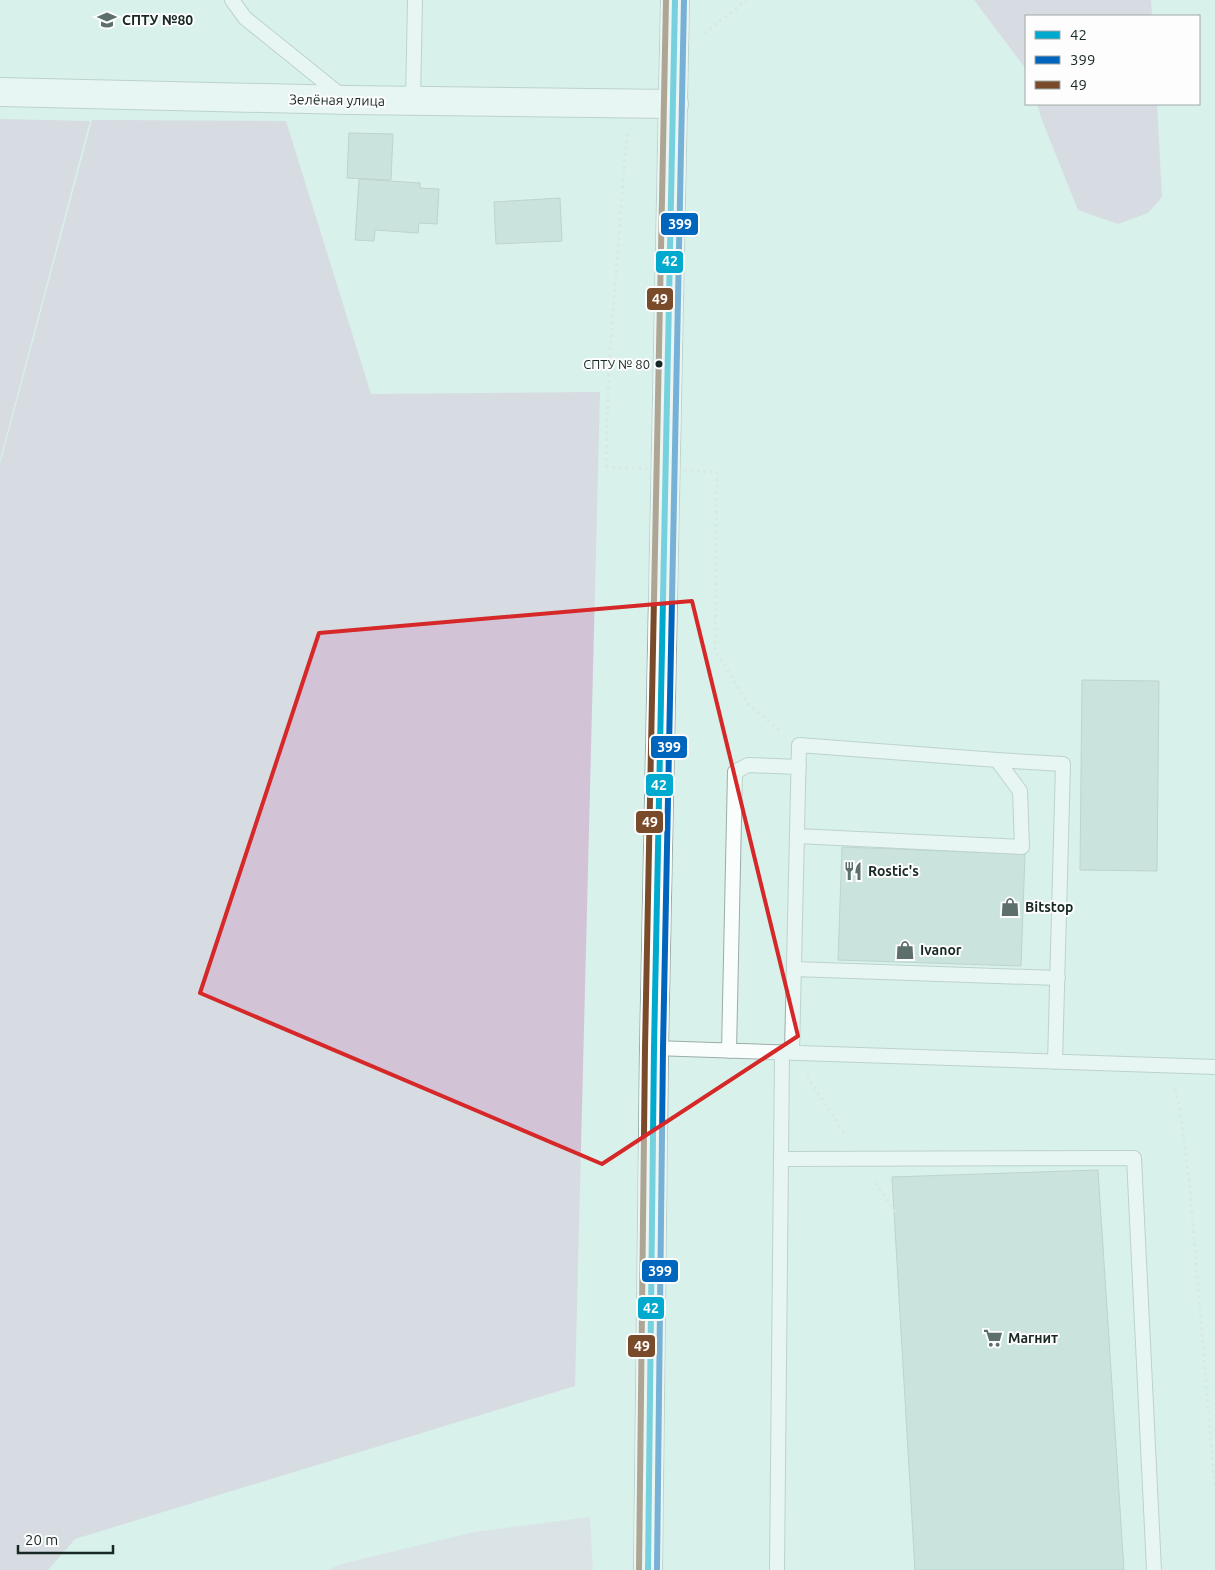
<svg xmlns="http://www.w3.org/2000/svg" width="1215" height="1570" font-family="Ubuntu,sans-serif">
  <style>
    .green { fill: #dcd6e1 }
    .forest { fill: #d2c3d6 }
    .building { fill: #b9d2cc; stroke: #9db0ab }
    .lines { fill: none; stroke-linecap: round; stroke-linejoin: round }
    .service-casing { stroke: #9aada8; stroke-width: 16 }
    .minor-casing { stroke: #9aada8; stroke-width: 30 }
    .trunk-casing { stroke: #9aada8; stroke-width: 30 }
    .path { stroke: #d8dfdd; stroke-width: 3; stroke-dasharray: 2.5 4; stroke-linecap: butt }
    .service { stroke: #f9fdfc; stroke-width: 14 }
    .minor { stroke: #f9fdfc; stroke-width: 28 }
    .trunk { stroke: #f9fdfc; stroke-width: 28 }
    .path-bridge { stroke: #d8dfdd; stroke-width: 3; stroke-dasharray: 2.5 4; stroke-linecap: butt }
    .bus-1-casing { stroke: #fdfdfd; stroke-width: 10 }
    .bus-2-casing { stroke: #fdfdfd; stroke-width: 10 }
    .bus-3-casing { stroke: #fdfdfd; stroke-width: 10 }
    .bus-1 { stroke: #00a9ce; stroke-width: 6 }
    .bus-2 { stroke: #0065bd; stroke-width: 6 }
    .bus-3 { stroke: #7a4b2a; stroke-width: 6 }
    .marked { fill: none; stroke: #d62828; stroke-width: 4; stroke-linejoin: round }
    .bus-dot { fill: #182925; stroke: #fdfdfd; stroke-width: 2 }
    .labels { text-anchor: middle; stroke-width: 4; stroke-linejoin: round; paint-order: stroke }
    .bus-label { font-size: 13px; fill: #182925; stroke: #fdfdfd; text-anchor: end }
    .poi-label { font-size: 14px; font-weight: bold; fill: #182925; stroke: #fdfdfd; text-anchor: start }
    .street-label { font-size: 14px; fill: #182925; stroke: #fdfdfd }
    .line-badge { stroke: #fdfdfd; stroke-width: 2 }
    .badge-label { font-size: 14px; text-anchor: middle; font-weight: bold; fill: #fff }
  </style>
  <rect width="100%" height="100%" fill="#d9f1eb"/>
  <path class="green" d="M590 1517 593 1570H328L341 1564 474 1532Z"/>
  <path class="forest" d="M974 0H1151L1152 16H1026V69Z
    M1037 104H1157L1162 197 1148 213 1118 224 1078 210 1042 120Z
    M0 119 90 121 0 460Z
    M92 120 286 121 371 394 600 392 575 1386 75 1539 48 1570H0V464Z"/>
  <path class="building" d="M349 133 393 134 391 180 347 178Z
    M359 179 420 183V188L439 189 437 224 419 223 418 233 375 230 374 241 355 240Z
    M560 198 562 241 496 244 494 202Z
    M1082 680 1159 681 1157 871 1080 870Z
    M842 847 1025 854 1021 966 838 960Z
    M1098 1170 1124 1570H915L892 1177Z"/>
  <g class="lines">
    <g class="service-casing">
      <path id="service" d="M232 0 245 18 343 97
        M413 101 415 0
        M997 760 1063 764 1055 1062
        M794 969 1058 978
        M654 1048 1215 1067
        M729 1051 735 772 748 765 799 767
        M792 1052 799 745 997 760 1020 791 1022 847 797 836
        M781 1159 1134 1158 1154 1570
        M777 1570 782 1053"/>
    </g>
    <g class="minor-casing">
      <path id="minor" d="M0 92 348 100 674 104"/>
    </g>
    <g class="trunk-casing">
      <path id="trunk" d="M648 1570 654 1048 675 0"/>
    </g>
    <path class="path" d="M704 33 747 0
      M606 467 609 364 627 134
      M717 472 715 650 748 704 781 731
      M807 1076 846 1136
      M1175 1089 1179 1103 1189 1179 1215 1490
      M876 1183 895 1212"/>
    <use href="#service" class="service"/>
    <use href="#minor" class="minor"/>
    <use href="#trunk" class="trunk"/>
    <path class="path-bridge" d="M606 467 717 472"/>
    <g class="bus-1-casing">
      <path id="bus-1" d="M648 1570 654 1048 675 0"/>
    </g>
    <g class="bus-2-casing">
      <path id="bus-2" d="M657 1570 663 1048 684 0"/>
    </g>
    <g class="bus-3-casing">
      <path id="bus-3" d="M639 1570 645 1048 666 0"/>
    </g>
    <use href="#bus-1" class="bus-1"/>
    <use href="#bus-2" class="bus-2"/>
    <use href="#bus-3" class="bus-3"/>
  </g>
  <path d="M0 0H1215V1570H0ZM692 601 798 1036 602 1164 200 993 319 633Z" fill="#d9f1eb" fill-opacity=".55" fill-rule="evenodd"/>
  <path class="marked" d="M692 601 798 1036 602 1164 200 993 319 633Z"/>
  <defs>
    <g id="university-bare" transform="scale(1.5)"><path d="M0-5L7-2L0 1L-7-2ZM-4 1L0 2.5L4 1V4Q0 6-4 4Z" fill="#5c6f6a" stroke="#fdfdfd" stroke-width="2.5" paint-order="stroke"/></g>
    <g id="restaurant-bare" transform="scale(1.5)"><path d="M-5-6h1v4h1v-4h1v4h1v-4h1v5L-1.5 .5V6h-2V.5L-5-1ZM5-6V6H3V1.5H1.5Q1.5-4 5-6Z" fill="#5c6f6a" stroke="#fdfdfd" stroke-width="2.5" paint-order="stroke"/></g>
    <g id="shop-bare" transform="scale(1.5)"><path d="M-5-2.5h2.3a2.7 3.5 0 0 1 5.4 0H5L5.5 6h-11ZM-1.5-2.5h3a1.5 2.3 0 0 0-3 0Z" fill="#5c6f6a" stroke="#fdfdfd" stroke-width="2.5" paint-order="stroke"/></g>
    <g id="supermarket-bare" transform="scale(1.5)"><path d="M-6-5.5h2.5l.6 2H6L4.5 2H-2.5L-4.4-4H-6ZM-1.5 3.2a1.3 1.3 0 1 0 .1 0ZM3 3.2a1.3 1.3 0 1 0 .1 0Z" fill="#5c6f6a" stroke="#fdfdfd" stroke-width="2.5" paint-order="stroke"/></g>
  </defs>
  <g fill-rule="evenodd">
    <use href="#university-bare" x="107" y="20"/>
    <use href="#restaurant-bare" x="853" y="871"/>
    <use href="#shop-bare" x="1010" y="907"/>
    <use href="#shop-bare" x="905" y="950"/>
    <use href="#supermarket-bare" x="993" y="1338"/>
  </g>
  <circle class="bus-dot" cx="659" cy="364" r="4.5"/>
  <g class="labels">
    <g class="bus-label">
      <text x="650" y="369">СПТУ № 80</text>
    </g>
    <g class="poi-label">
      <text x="122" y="25">СПТУ №80</text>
      <text x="868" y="876">Rostic's</text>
      <text x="1025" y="912">Bitstop</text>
      <text x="920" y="955">Ivanor</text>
      <text x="1008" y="1343">Магнит</text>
    </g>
    <g class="street-label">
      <text transform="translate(337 100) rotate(1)" y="5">Зелёная улица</text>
    </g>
  </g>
  <g class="line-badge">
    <rect x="660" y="212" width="39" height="24" rx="5" fill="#0065bd"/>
    <rect x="655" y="250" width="29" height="24" rx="5" fill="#00a9ce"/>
    <rect x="646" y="287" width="28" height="24" rx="5" fill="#7a4b2a"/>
    <rect x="650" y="735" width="38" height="24" rx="5" fill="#0065bd"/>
    <rect x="645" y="773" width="29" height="24" rx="5" fill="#00a9ce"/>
    <rect x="635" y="810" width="29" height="24" rx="5" fill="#7a4b2a"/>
    <rect x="641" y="1259" width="38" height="24" rx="5" fill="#0065bd"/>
    <rect x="637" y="1296" width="28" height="24" rx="5" fill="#00a9ce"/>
    <rect x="627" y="1334" width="29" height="24" rx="5" fill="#7a4b2a"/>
  </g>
  <g class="badge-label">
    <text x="680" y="229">399</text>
    <text x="670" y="266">42</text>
    <text x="660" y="304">49</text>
    <text x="669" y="752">399</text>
    <text x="659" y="790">42</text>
    <text x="650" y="827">49</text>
    <text x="660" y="1276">399</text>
    <text x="651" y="1313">42</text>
    <text x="642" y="1351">49</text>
  </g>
  <rect x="1025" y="15" width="175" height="90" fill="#fdfdfd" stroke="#a1a8a7"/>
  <rect x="1035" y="31" width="25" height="8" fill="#00a9ce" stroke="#a1a8a7"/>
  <text x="1070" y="40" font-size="15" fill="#182925">42</text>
  <rect x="1035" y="56" width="25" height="8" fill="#0065bd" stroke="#a1a8a7"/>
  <text x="1070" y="65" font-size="15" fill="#182925">399</text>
  <rect x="1035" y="81" width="25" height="8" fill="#7a4b2a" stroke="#a1a8a7"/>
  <text x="1070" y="90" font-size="15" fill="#182925">49</text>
  <path d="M18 1545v8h95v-8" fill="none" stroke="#182925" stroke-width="2.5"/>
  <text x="25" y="1545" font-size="15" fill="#182925" stroke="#fdfdfd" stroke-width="4" paint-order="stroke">20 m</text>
</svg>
